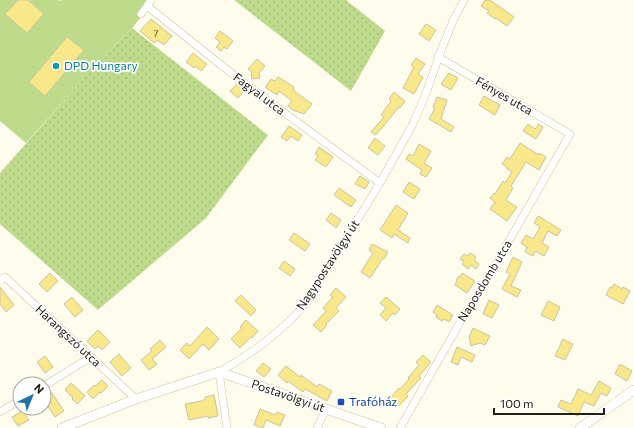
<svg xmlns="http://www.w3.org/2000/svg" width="634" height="428" font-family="Commissioner,sans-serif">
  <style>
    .green { fill: #bedb8c }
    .garden { fill: url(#garden-dots) }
    .building { fill: #f9e88a; stroke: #c9c39f }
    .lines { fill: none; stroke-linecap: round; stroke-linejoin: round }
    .minor-casing { stroke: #cac4a0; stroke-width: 8 }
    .tertiary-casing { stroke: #cac4a0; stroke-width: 10 }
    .minor { stroke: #fff; stroke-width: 7 }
    .tertiary { stroke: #fff; stroke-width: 9 }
    .culture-dot { fill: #0f9aa8; stroke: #fff; stroke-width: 1.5 }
    .transit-dot { fill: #1a4fb4; stroke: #fff; stroke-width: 1.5 }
    .labels { text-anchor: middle; stroke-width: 3.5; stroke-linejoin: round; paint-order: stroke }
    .number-label { font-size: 10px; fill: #595332 }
    .culture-label { font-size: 12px; fill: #0d838f; stroke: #fff; text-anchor: start }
    .street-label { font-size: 12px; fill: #242114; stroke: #fff }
    .transit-label { font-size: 12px; fill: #164399; stroke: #fff; text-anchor: start }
  </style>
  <defs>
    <pattern id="garden-dots" width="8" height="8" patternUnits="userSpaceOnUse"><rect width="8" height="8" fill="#bedb8c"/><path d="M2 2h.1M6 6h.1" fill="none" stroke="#a3bc78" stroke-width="1.8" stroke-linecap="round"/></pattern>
  </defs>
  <rect width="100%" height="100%" fill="#fefced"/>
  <path class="green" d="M0 0H58L60 1 61 0H155L132 28 91 70 26 143 0 121Z"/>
  <path class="garden" d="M234 0H346L385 31 351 91Z
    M132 28 268 135 206 218 98 310 0 224V173L91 70Z"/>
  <path class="building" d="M18 0H28L44 14 27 33 5 14Z
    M485 0H490L514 17 507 26 496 18 495 19 487 13 489 11 481 6Z
    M151 19 172 36 164 45 157 40 154 43 140 31Z
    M426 24 436 30 429 41 419 34Z
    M220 31 233 41 227 49 224 47 221 51 216 47 220 42 215 38Z
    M67 37 84 50 45 96 29 82Z
    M193 53 207 64 201 71 195 66 194 68 186 62Z
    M416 58 425 64 418 74 423 77 414 94 403 88 414 67 411 65Z
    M257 59 265 66 259 73 260 78 252 79 251 71 248 69Z
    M449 73 458 78 451 90 441 84Z
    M278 77 294 87 293 90 312 104 304 114 293 110 288 106 292 101 279 91 277 95 266 88V86L271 79 275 81Z
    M237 84 244 91 238 98 230 91Z
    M394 92 405 101 400 108 399 107 376 135 371 132 384 117 381 115 391 101 389 99Z
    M484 96 500 105 495 115 479 105Z
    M437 97 447 100 441 119 454 127 451 132 429 119 435 108 433 107Z
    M528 124 535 129 539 124 543 127 536 139 523 131Z
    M289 126 302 135 298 141 291 136 287 141 281 137Z
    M375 138 385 146 378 155 368 148Z
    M520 143 539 155V153L546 157 539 170 526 162 511 186 513 188 506 200 517 207 507 221 490 209 495 202 490 198 494 193 495 194 503 181 505 183 512 172 506 168 507 167 502 164 507 157 510 159Z
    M419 144 431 151 424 163 432 168 426 177 420 174 422 170 406 159 409 154 413 156Z
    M319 147 333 157 326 167 315 160 318 156 315 154Z
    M360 176 369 182 365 189 355 184Z
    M409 182 420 189 414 199 403 192Z
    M339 188 356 200 351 207 334 195Z
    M396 205 408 213 398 230 410 238 408 243 394 234 392 238 380 230Z
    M331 213 341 220 336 228 326 220Z
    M538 216 561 230 557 236 548 231 542 243 549 247 544 256 535 251 533 256 525 252 527 247 521 243 526 235 533 239 540 227 534 223Z
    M294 233 310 244 305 251 289 240Z
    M372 244 388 252 384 259 383 258 370 278 361 272 373 253 369 250Z
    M470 253 476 257 474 260 479 264 476 269 471 265 468 269 462 264 464 261 460 259 464 254 468 256Z
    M513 257 522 262 511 286 521 290 517 297 502 289 510 274 506 272Z
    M284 261 295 269 290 276 279 268Z
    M50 273 58 281 47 292 39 284Z
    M462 273 475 281 467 293 455 285 457 281 456 280 459 276 460 277Z
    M614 284 622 289 623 287 630 291 623 304 606 295 610 287 612 288Z
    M0 287 14 305 6 312 0 304Z
    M336 288 346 297 336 308 339 311 326 324 327 325 321 332 313 325 326 311 323 308 333 297 330 295Z
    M241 295 256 310 251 316 235 301Z
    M72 297 83 310 75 317 64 304Z
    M386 297 400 309 395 315 393 313 386 321 380 315 386 308 380 303Z
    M489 300 499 305 492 318 483 314Z
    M548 301 560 307 554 321 541 315Z
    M437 305 453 315 449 322 444 319 442 321 436 317 437 315 433 312Z
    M246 320 258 331 252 338 251 337 240 348 231 339 242 328 240 327Z
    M207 327 219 339 209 350 203 344 189 359 180 350 187 343 190 346Z
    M473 328 490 336 485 345 480 343 471 346 469 337Z
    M98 330 110 342 102 350 98 346 95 349 87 341Z
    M563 339 573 344 565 360 555 356Z
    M160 340 166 347 152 359 157 364 149 370 141 360 152 351 150 349Z
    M457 347 475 355 472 362 461 357 458 365 451 362Z
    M119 354 131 368 122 376 110 362Z
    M423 355 431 362 419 376 421 378 406 394 408 396 399 406 390 398 399 388 400 389 409 379 408 378 419 365 416 362Z
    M45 356 53 367 45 373 37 362Z
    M263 363 271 369 264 377 256 371Z
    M620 364 632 371 627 381 615 374Z
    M286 366 300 377 301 375 317 387 319 384 332 391 327 401 305 389 303 392 288 381 287 383 278 375Z
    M102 380 108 386 101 393 100 392 93 399 87 392 94 385 95 386Z
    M599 381 611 388 607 396 601 393 594 406 584 402 578 416 558 407 561 400 571 404 578 389 591 395Z
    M71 383 85 396 77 404 72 399 73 398 65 390Z
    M52 393 64 411 55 417 47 405 51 402 47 396Z
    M214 395 218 416 208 418V416L189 420 185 404 202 401 205 399V397Z
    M260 409 275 415 277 412 285 415 280 426 266 420 263 428 254 425Z
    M23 411 29 420 18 426 12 417Z"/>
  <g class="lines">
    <g class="minor-casing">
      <path id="minor" d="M151 0 147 6 240 80 380 183
        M141 14 147 6
        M0 281 5 277 136 399
        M44 386 91 357
        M0 412 20 400
        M227 428 219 372C250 355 284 330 307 302L380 183 413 124 425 96 442 48 453 21 464 0
        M317 428 326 409
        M400 428 462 319 485 283 570 134 438 57"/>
    </g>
    <g class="tertiary-casing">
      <path id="tertiary" d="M62 428 136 399 219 372 381 428
        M580 428 634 390"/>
    </g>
    <use href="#minor" class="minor"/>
    <use href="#tertiary" class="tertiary"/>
  </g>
  <circle class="culture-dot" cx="56" cy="66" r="4"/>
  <rect class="transit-dot" x="337" y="398" width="8" height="8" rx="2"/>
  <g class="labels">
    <g class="number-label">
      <text x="156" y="37">7</text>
    </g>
    <g class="culture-label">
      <text x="64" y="70">DPD Hungary</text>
    </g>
    <g class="street-label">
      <text transform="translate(259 94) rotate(37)" y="4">Fagyal utca</text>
      <text transform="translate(504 96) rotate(30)" y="4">Fényes utca</text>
      <text transform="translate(328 265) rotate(-57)" y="4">Nagypostavölgyi út</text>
      <text transform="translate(485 281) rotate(-59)" y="4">Naposdomb utca</text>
      <text transform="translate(68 336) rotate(43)" y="4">Harangszó utca</text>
      <text transform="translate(288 396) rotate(19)" y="4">Postavölgyi út</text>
    </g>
    <g class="transit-label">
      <text x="349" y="406">Trafóház</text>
    </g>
  </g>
  <g transform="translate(32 396) rotate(44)"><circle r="19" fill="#ffffff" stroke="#a7a6a1"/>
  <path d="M0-3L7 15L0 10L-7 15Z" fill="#2173a4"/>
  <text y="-6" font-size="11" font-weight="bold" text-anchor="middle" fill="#242114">N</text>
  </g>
  <path d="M494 408v6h110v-6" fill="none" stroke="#242114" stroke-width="2"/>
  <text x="500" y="408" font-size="12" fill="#242114" stroke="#ffffff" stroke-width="3" paint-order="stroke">100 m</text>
</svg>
